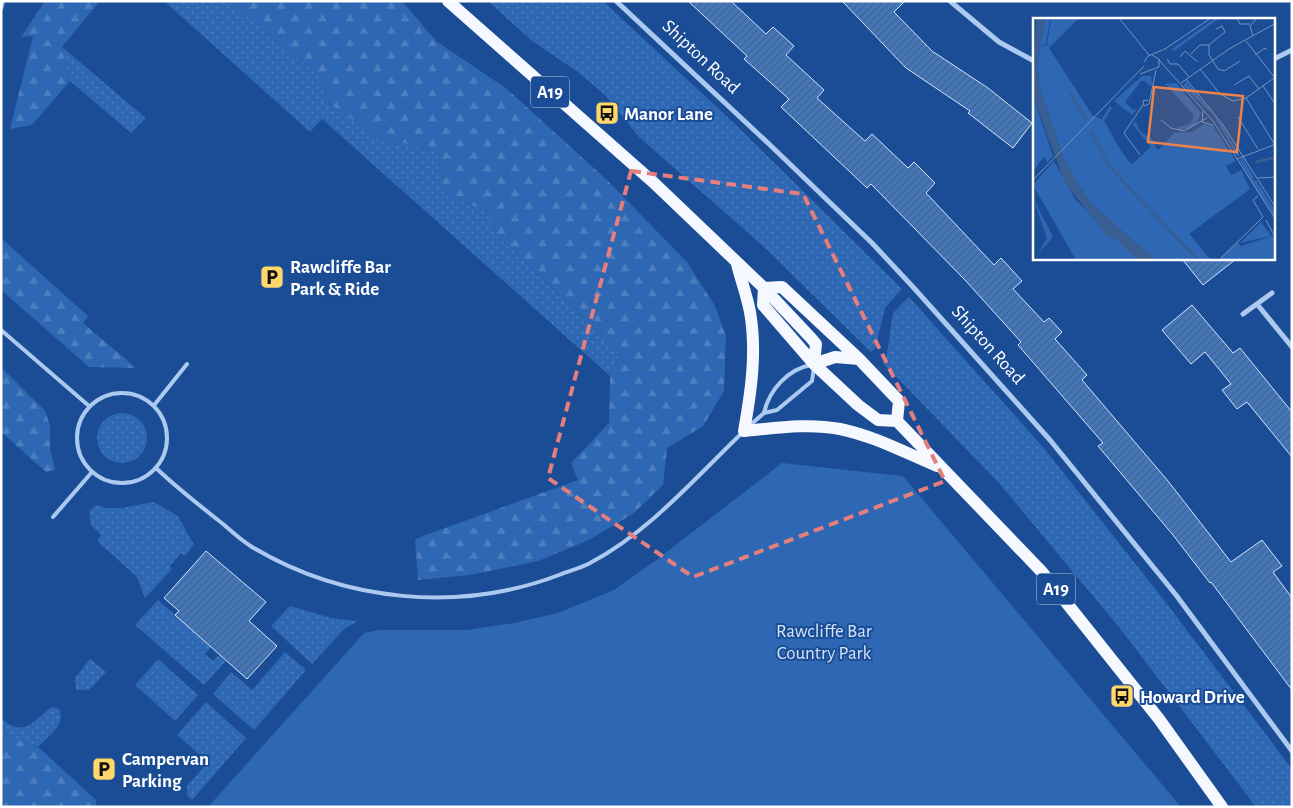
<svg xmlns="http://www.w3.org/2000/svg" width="1293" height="808" font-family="'Alegreya Sans',sans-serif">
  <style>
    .grass { fill: url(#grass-dots) }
    .forest { fill: url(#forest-firs) }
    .park { fill: #2e67b3 }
    .building { fill: url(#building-hatch); stroke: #d3e4fb }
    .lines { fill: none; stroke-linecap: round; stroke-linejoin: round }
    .service { stroke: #acc9f0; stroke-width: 4 }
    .minor { stroke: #acc9f0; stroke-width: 5 }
    .primary { stroke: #f5f9ff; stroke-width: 12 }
    .marked { fill: none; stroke: #e67e7e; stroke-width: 4; stroke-dasharray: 10 6; stroke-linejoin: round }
    .labels { text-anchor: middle; stroke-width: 4; stroke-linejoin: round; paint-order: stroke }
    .shield { fill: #1a4d95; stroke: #bacadf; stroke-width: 1 }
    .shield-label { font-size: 18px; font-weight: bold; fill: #fff }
    .street-label { font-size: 19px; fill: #fff; stroke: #1a4d95 }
    .poi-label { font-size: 19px; font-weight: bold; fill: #fff; stroke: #1a4d95; text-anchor: start }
    .park-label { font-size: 19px; fill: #d3e4fb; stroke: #1a4d95 }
    .inset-river { fill: none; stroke: #395e92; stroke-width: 2.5 }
    .inset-road { fill: none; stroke: #7694bf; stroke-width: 1 }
    .view { fill: #ee8249; fill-opacity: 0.15; stroke: #ee8249; stroke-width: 2.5 }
    .inset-edge { fill: none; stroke: #fff; stroke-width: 2.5 }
  </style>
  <defs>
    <pattern id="grass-dots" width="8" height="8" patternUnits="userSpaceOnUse" patternTransform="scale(1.25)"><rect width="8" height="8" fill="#2e67b3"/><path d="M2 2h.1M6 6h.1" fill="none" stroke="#4d7ebe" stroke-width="1.8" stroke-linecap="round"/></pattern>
    <pattern id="forest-firs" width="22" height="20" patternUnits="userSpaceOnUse" patternTransform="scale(1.25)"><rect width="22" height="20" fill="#2e67b3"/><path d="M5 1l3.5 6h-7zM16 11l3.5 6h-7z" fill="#4d7ebe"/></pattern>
    <pattern id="building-hatch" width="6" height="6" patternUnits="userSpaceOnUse" patternTransform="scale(1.25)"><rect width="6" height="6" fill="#4377bc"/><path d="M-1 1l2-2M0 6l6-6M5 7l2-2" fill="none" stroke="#486284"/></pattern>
  </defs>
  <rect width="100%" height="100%" fill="#1a4d95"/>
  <path class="grass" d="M164 1H229L321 77 329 103 389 146 404 143 437 152 445 189 464 202 487 212 497 236 621 352 610 376 322 119 310 132Z
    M488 1H603L737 126 902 289 885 308 875 349 871 352 765 248 639 137 606 96 578 72 532 41Z
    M62 47 146 118 131 133 70 81Z
    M909 297 1043 447 1164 600 1292 769V807H1256L1123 632 998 482 883 363 886 360 893 313Z
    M97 438a25 25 0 1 1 50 0a25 25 0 1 1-50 0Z
    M154 502 178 516 194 545 185 556 181 553 170 566 172 569 145 598 137 577 97 541 101 535 91 525 89 511 97 505 106 508H122Z
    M158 600 211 647 205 654 213 661 219 655 226 661 204 685 135 625Z
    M290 606 331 618 358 621 344 629 312 664 271 626Z
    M285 652 306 670 254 730 213 694 231 672 252 690Z
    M90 659 106 672 89 690H76L75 678Z
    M158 659 198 695 175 721 135 685Z
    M206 702 246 738 192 800 187 795V786L208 762 177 735Z
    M52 707 59 709C67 724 48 736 38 747L1 733V718C25 740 34 719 52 707Z"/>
  <path class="forest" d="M45 1H100L62 47 70 81 32 125 10 129 33 36 21 37Z
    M229 1H402L436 41 507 89 607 180 687 262 715 306 726 336 724 391 703 426 667 448 663 485 634 513 589 540 538 561 470 575 418 580 415 539 578 480 571 463 609 423 610 376 621 352 497 236 487 212 464 202 445 189 437 152 404 143 389 146 329 103 321 77Z
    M1 238 88 316 83 323 136 368 89 367 1 290Z
    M1 367 45 411 50 425V448L55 470 46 472 1 432Z
    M1 733 38 747 96 800V807H1Z"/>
  <path class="park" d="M782 463 903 476 1181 807H208L364 633 380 630H467L514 623 558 613 614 590 655 561Z"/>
  <path class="building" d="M688 1H731L766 34 773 27 794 46 786 55 824 90 817 98 865 141 872 134 908 168 914 162 935 183 926 193 994 265 1001 258 1022 281 1013 289 1044 322 1049 318 1062 332 1055 339 1087 375 1082 380 1168 481 1231 562 1262 540 1282 566 1273 572 1292 598V690L1211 582 1210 583 1173 535 1098 446 1103 443 1018 345 1021 342 965 280 871 184 867 188 781 107 789 99 744 59 747 56Z
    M842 1H905L894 12 932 51 988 88 1032 123 1013 148 968 113 970 111 906 68Z
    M1182 259H1236L1203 285Z
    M1192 305 1233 353 1240 348 1292 412V457L1247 402 1237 409 1222 390 1231 384 1205 352 1191 364 1162 330Z
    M206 551 266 602 249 621 277 646 247 679 175 615 179 611 164 598Z"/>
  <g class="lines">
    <path class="service" d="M1 9 3 1
      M1 330 89 406
      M77 438a45 45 0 1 1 90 0a45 45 0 1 1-90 0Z
      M155 404 187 364
      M764 413C769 390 788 369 811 365
      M749 426 764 413 777 410 812 381 814 367
      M156 468C177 488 200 506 223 524 232 532 242 541 252 547 344 602 459 613 559 575 569 571 581 568 590 563 649 532 695 478 742 433
      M53 517 92 472"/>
    <path class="minor" d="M616 1 769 144 872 243 913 287 1050 440 1176 595 1292 751
      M950 1 999 42 1034 61
      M1274 59 1292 50
      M1257 304 1292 347
      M1243 314 1272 293"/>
    <path class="primary" d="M448 1 653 182 764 288 811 338 816 344 814 364
      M737 264C741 280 747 296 750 312 757 352 751 392 744 431 776 428 809 423 840 429 874 436 906 453 937 466
      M764 288 763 305 814 364 858 405 878 420 897 421 1042 572 1159 719 1222 807
      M764 288 782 287 859 359 899 401 897 421
      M814 364 835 357 859 359"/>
  </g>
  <path class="marked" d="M631 171 803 194 945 481 693 577 548 478Z"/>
  <defs>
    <g id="bus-square" transform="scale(1.25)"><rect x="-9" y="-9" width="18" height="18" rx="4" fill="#ffd76b" stroke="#1a4d95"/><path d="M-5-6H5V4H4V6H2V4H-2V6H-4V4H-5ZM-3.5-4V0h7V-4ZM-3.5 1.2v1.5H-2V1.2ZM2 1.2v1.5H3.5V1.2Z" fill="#111"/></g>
    <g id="parking-square" transform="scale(1.25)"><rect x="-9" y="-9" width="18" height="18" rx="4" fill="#ffd76b" stroke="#1a4d95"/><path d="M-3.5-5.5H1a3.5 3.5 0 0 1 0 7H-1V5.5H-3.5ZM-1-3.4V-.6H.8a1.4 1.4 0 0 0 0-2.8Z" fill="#111"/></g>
  </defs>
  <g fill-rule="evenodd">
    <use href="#bus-square" x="607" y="113"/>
    <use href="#parking-square" x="272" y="277"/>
    <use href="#bus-square" x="1122" y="696"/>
    <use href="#parking-square" x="104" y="769"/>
  </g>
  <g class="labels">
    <g class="shield">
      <rect x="531" y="76.5" width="38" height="31" rx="4"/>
      <rect x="1037" y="573.5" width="38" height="31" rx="4"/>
    </g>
    <g class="shield-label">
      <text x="550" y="98">A19</text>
      <text x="1056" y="595">A19</text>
    </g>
    <g class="street-label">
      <text transform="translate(702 56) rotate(43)" y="7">Shipton Road</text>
      <text transform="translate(989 344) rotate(48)" y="7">Shipton Road</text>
    </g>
    <g class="poi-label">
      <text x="624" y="120">Manor Lane</text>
      <text x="290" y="273">Rawcliffe Bar<tspan x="290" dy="22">Park &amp; Ride</tspan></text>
      <text x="1140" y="703">Howard Drive</text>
      <text x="122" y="765">Campervan<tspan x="122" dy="22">Parking</tspan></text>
    </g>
    <g class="park-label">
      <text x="824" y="637">Rawcliffe Bar<tspan x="824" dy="22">Country Park</tspan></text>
    </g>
  </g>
  <g transform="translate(1033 18)">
    <rect width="242" height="242" fill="#1a4d95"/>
    <path d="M18 0H46L16 30 60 98 68 101 93 140 178 242 119 241 58 185 45 167 31 142 7 71 4 47 7 29 14 27ZM153 63 189 107 207 138H204L180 97 150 68ZM0 78 20 138 14 145 11 138 0 154ZM209 139 221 159 219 161 224 163 226 173 225 165 242 192V199L222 169 207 143ZM21 143 42 181 105 242H43L0 167ZM0 180 20 219 5 236 14 220ZM228 204 238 218 207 225ZM242 217V242H219L208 228Z" fill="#2e67b3"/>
    <path d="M12 0 17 2 13 26 7 29ZM182 0H187L141 33 139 31ZM109 58H118L119 66 118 69 112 63H108L92 84 99 91 104 92 99 97 81 83ZM143 65 168 95 163 107 154 111 145 112V109L157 106 161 97 132 66ZM77 88 79 90 71 103 82 121 67 104ZM106 93 102 103 107 113 122 124 124 132 107 158 98 147 118 129 100 107Z" fill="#2e67b3"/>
    <path d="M171 106 180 108 203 143 193 148 198 157 208 152 217 171 156 216 98 147 119 129 125 132 141 115 159 114ZM205 224 219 242H186Z" fill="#2e67b3"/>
    <path d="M3 0H12L4 47 7 71 31 142 58 185 123 242H105L80 219H75L32 165 0 78Z" fill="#395e92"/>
    <path class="inset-river" d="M37 75 52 100M57 113 77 149 115 190M223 144 243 139M116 191 165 242"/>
    <path class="inset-road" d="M86 0 116 37M204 0 207 6H217M183 11 189 8 192 14 176 27V37L185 51 191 53 207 43M220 18 217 8 224 0M213 23 242 60M158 36 167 27H176M222 37 232 30 234 32M147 39 152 33 165 44M134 41 137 46H145L156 59M126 42 180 103 243 202M111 44 115 38 132 31 178 0M167 51 187 76 200 83 213 80 241 60M107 56 126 49V41L119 37M153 61 190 107 243 190M148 65 196 31 243 5M201 67 216 58 226 71M230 68 243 87M213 80 242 127M115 82 110 83 111 88 116 86 123 52M170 93 169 104 180 107M205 99 225 131M128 102 138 110 151 113 174 100M107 137 91 115 110 87M204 141 243 126M225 160 243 159M0 162 111 48M233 202 241 217M186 242 230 199 220 182 225 178"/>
    <path class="view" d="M121 69 210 78 204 134 115 124Z"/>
    <rect width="242" height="242" class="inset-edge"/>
  </g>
  <rect width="1293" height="808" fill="none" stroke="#ffffff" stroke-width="5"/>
</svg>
